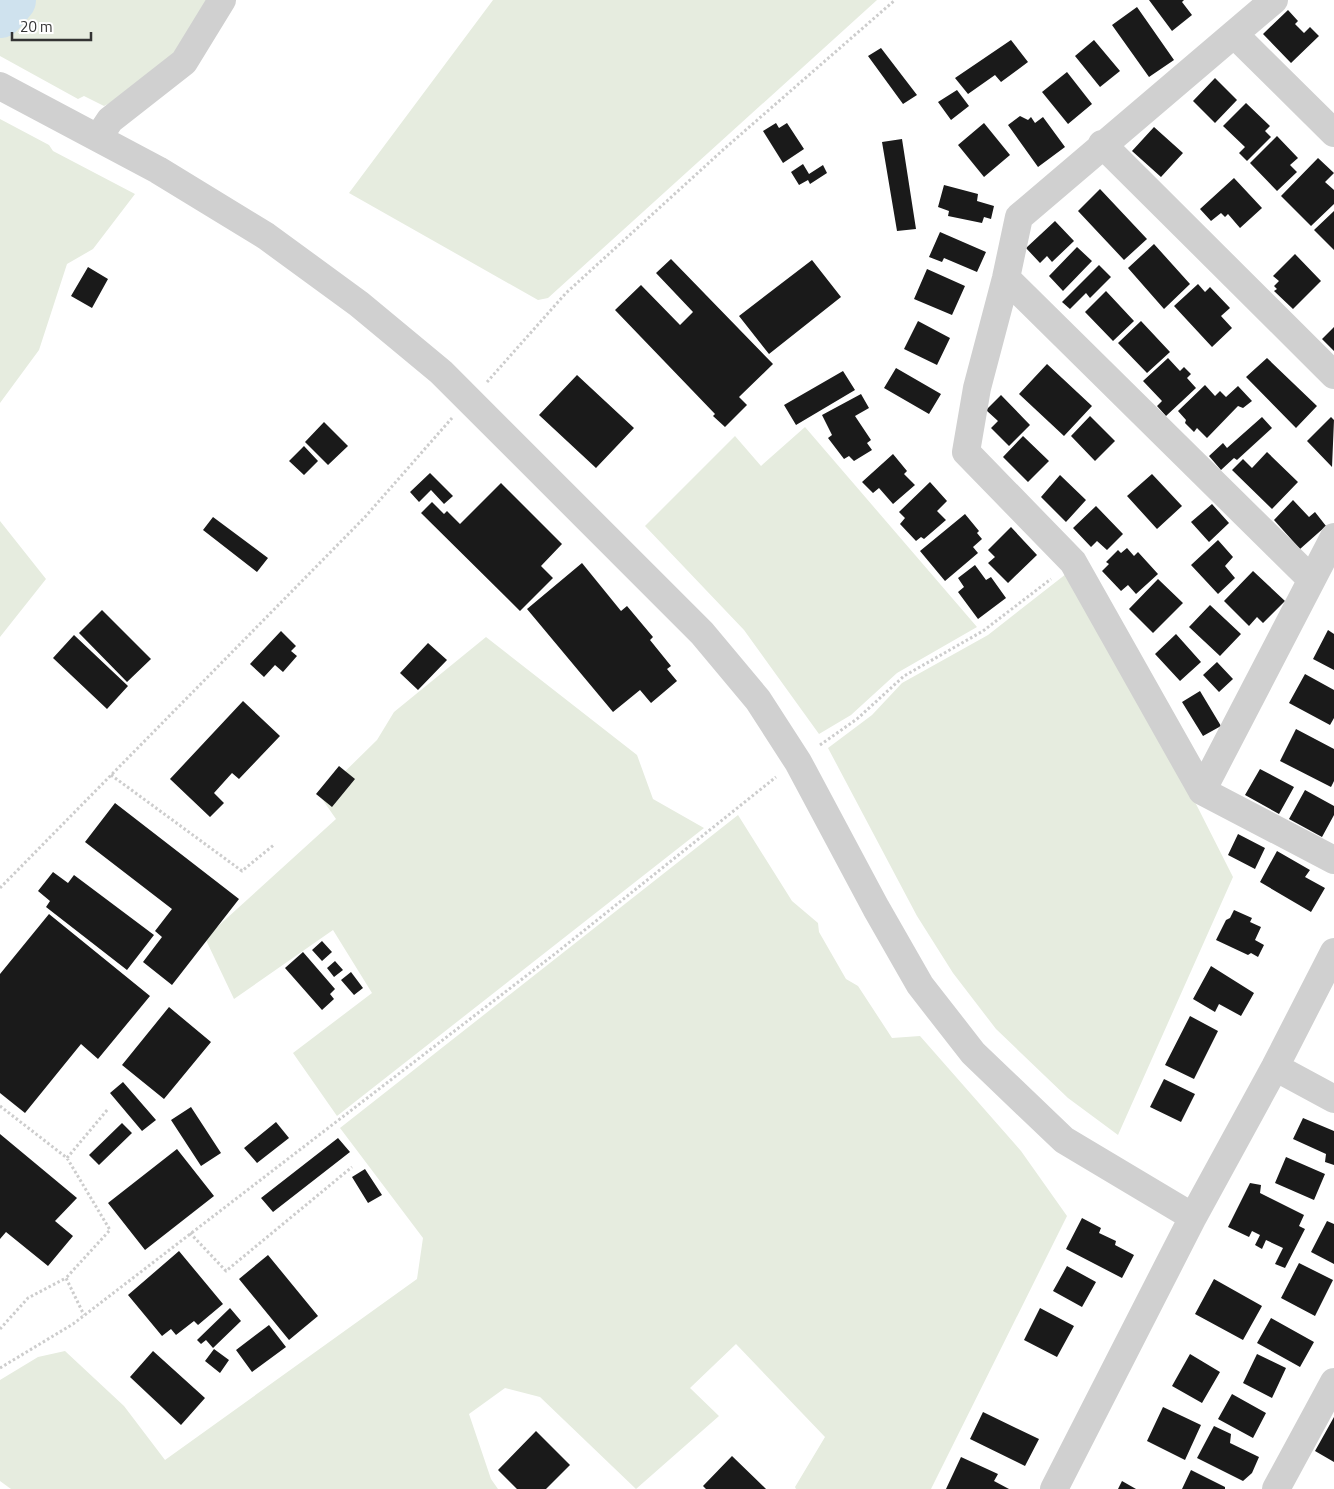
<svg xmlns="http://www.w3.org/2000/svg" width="1334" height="1489" font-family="'Titillium Web',sans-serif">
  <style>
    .green { fill: #e6ecdf }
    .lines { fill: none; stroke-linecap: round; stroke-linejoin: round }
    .river { stroke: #cfe2ee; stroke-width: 48 }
    .building { fill: #1a1a1a }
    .path { stroke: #cdcdcd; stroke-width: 3; stroke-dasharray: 2.5 2.5; stroke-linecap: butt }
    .minor { stroke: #d0d0d0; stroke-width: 28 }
  </style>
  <rect width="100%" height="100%" fill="#fff"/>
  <path class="green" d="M0 0H221L203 30 124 96 104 106 84 96 78 99 0 56Z
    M493 0H877L548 298 538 300 349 193Z
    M0 119 49 145 53 151 135 194 93 249 67 264 39 350 0 403Z
    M805 427 977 627 897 673 851 715 819 734 744 630 645 526 735 436 761 466Z
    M0 521 46 579 0 637Z
    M1066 574 1196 804 1233 877 1118 1135 1068 1098 996 1029 953 973 917 916 828 748 872 715 902 683 988 635Z
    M486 637 637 755 653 799 704 828 337 1116 293 1053 372 993 333 930 234 999 205 938 336 819 320 796 377 740 394 712Z
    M738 815 792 901 818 923 819 932 846 979 858 986 892 1038 920 1036 1021 1151 1067 1216 931 1489H796L795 1487 825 1437 736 1344 690 1388 719 1416 636 1489 540 1397 505 1388 469 1414 491 1479 498 1489H11L0 1481V1380L38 1357 65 1351 124 1406 165 1460 417 1279 423 1238 340 1128Z"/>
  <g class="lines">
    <path class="river" d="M0 14 12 0"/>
  </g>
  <path class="building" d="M1149 0H1184L1182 2 1192 15 1172 31Z
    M1137 7 1174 60 1149 77 1112 25Z
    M1288 10 1298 21 1295 24 1304 33 1310 27 1319 36 1291 63 1263 34Z
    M1011 40 1028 62 1001 82 995 75 968 94 955 78Z
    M1094 40 1120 71 1100 87 1075 56Z
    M881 48 917 95 903 104 868 56Z
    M1067 72 1092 104 1068 124 1042 92Z
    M1215 78 1237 100 1215 123 1193 101Z
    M957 90 969 106 951 120 938 102Z
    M1246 103 1270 126 1265 131 1271 137 1247 161 1239 153 1245 147 1223 126Z
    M1020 116 1028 120 1031 117 1035 123 1043 117 1065 147 1038 167 1008 125Z
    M776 123 779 128 787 123 804 149 783 163 763 131Z
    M984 123 1010 155 984 177 958 145Z
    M1154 127 1183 153 1161 177 1132 151Z
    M1277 136 1298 158 1290 165 1297 172 1277 191 1250 163Z
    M902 139 916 229 897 231 882 142Z
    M1318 158 1334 173 1325 182 1334 190V204L1311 226 1281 196Z
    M803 164 809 174 823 165 827 173 810 184 808 180 799 185 791 172Z
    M1234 178 1262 208 1240 228 1228 214 1225 217 1221 213 1211 221 1200 209Z
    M944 185 978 194 977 201 994 206 991 219 984 217 982 223 948 216 949 211 938 207Z
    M1100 189 1147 239 1124 260 1078 211Z
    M1334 211V250L1314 230Z
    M1055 221 1074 241 1052 262 1047 256 1040 263 1026 248Z
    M940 232 986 252 977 272 944 258 942 262 929 257Z
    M1154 244 1190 284 1164 309 1128 268Z
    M1077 247 1092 261 1063 291 1049 276Z
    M1295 254 1321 281 1293 309 1274 291 1277 289 1274 286 1279 281 1273 276Z
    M671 259 773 364 739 397 747 405 725 427 713 416 715 414 615 310 641 285 680 325 693 312 656 273Z
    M812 260 841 297 769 354 739 316Z
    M1099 265 1111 277 1090 298 1086 293 1070 309 1062 302Z
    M88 267 108 279 92 308 71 296Z
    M927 269 965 286 952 315 914 299Z
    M1198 284 1205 292 1210 287 1230 308 1221 316 1232 328 1212 347 1174 306Z
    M1106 291 1134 321 1113 341 1085 312Z
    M918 321 950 338 937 365 904 349Z
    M1141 321 1170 352 1147 373 1118 343Z
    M1334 327V351L1322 339Z
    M1168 358 1180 371 1184 367 1191 374 1187 378 1196 388 1166 416 1157 406 1162 401 1143 381Z
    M1267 358 1317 406 1296 428 1246 377Z
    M1047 364 1092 406 1064 436 1019 394Z
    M896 368 941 394 929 414 884 388Z
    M843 371 855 390 796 425 784 405Z
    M577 375 634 428 596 468 539 415Z
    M1205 385 1215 396 1220 391 1226 397 1238 386 1252 401 1243 408 1238 406 1207 438 1197 428 1194 432 1185 423 1186 420 1178 411Z
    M861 394 869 408 855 416 871 440 867 443 872 450 854 461 849 456 844 459 828 438 832 435 822 415Z
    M1001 395 1030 425 1009 446 991 428 998 421 986 410Z
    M1090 416 1115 441 1095 461 1071 436Z
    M1262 417 1272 428 1237 460 1234 458 1221 470 1209 456 1223 443 1227 448Z
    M1331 417 1334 420 1332 467 1307 441Z
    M324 422 348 446 328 465 305 442Z
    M1023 436 1049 461 1028 482 1003 457Z
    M304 446 318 461 304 475 289 461Z
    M1267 452 1298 482 1272 509 1232 470 1243 459 1252 468Z
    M893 454 907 471 904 474 915 485 893 504 879 488 873 493 862 482Z
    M430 473 453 496 444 504 431 490 419 502 410 492Z
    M1152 474 1182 506 1157 529 1127 496Z
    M1060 475 1086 500 1066 522 1041 497Z
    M930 482 947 501 937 511 946 520 924 539 921 537 916 541 900 524 905 518 899 512Z
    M501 483 562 544 541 566 553 578 520 611 421 513 432 502 444 514 447 511 460 524Z
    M1293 500 1309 517 1315 512 1326 526 1300 549 1274 520Z
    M1212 504 1229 523 1209 542 1191 522Z
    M1096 506 1123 534 1107 550 1097 541 1091 547 1073 528Z
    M965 514 979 531 977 533 982 539 973 547 978 553 945 581 920 551Z
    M213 517 268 558 257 572 203 530Z
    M1011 527 1037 555 1008 583 988 563 995 557 988 550Z
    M1218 540 1233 557 1225 566 1235 578 1218 594 1191 565Z
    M1127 548 1134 556 1138 552 1158 574 1136 594 1128 585 1121 591 1102 571 1109 564 1106 562 1118 550 1121 553Z
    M582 563 621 611 627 606 653 637 650 640 671 666 667 669 677 681 651 703 640 690 613 712 527 609Z
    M975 565 986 580 991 577 1006 598 978 619 958 592 964 587 958 578Z
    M1253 571 1285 601 1263 623 1257 617 1249 626 1224 601Z
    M1158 579 1183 603 1153 633 1129 609Z
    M1210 605 1241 634 1220 656 1189 627Z
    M102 610 151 659 127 682 79 633Z
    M1328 630 1334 634V670L1313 659Z
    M281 631 296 646 291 651 297 656 283 672 275 665 264 677 250 664Z
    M1176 634 1201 662 1180 681 1155 654Z
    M74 635 128 686 107 709 53 658Z
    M428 643 447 660 418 690 400 673Z
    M1217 662 1233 679 1219 692 1203 675Z
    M1305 674 1334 690V718L1330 725 1289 703Z
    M1200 691 1221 726 1203 736 1182 702Z
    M243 701 280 736 239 779 232 773 214 793 224 803 210 817 170 779Z
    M1296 729 1334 749V781L1331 787 1280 761Z
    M339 766 355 779 332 807 316 794Z
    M1260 769 1294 787 1279 814 1245 795Z
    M1305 790 1334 806V815L1322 837 1289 819Z
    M115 803 239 899 172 985 143 962 162 937 155 931 172 909 85 842Z
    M1238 834 1265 848 1255 869 1228 855Z
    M1277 851 1310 870 1305 877 1325 888 1311 912 1260 882Z
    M53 872 68 883 74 875 154 935 127 970 46 907 50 901 38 891Z
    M1234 910 1252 918 1250 922 1261 927 1255 940 1264 945 1258 957 1251 953 1248 955 1216 940 1226 920 1230 918Z
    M49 914 150 996 98 1059 81 1044 25 1113 0 1093V974Z
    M322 941 332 952 322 961 312 950Z
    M303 952 335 989 330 994 334 999 322 1010 285 968Z
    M335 961 343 970 334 977 327 968Z
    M1211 966 1254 993 1241 1016 1219 1004 1215 1012 1193 999Z
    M351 972 363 988 354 995 341 980Z
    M169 1007 211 1042 164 1099 122 1065Z
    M1190 1016 1218 1031 1194 1079 1165 1065Z
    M1164 1079 1195 1094 1181 1122 1150 1107Z
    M123 1082 156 1120 142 1131 110 1093Z
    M191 1107 221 1153 201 1166 171 1120Z
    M1303 1118 1334 1131V1165L1325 1162 1326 1154 1293 1139Z
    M276 1122 289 1138 257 1163 244 1148Z
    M122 1123 132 1133 99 1165 89 1155Z
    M0 1134 77 1198 55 1221 73 1236 48 1266 6 1232 0 1239Z
    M338 1138 350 1152 273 1212 261 1198Z
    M177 1149 214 1196 145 1250 108 1203Z
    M1286 1157 1325 1174 1314 1200 1275 1183Z
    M365 1169 382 1195 368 1203 352 1177Z
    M1250 1183 1261 1185 1260 1193 1304 1215 1299 1226 1305 1229 1285 1268 1275 1264 1283 1248 1266 1240 1262 1249 1255 1245 1260 1235 1252 1231 1249 1237 1228 1227Z
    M1082 1218 1101 1228 1099 1233 1116 1241 1115 1245 1134 1255 1122 1278 1066 1249Z
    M1327 1221 1334 1224V1264L1311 1252Z
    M179 1251 223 1304 198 1325 194 1321 176 1335 171 1329 162 1336 128 1295Z
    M268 1255 318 1316 289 1340 239 1279Z
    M1299 1263 1333 1280 1315 1316 1281 1298Z
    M1067 1266 1096 1282 1082 1307 1053 1291Z
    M1214 1279 1262 1306 1243 1340 1195 1314Z
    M230 1308 241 1321 213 1348 206 1340 201 1344 197 1340Z
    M1040 1308 1074 1326 1057 1357 1024 1340Z
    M1271 1318 1314 1342 1300 1367 1257 1343Z
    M269 1325 286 1347 252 1372 236 1350Z
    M214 1349 229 1360 220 1373 205 1361Z
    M153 1351 205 1398 181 1425 130 1377Z
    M1190 1354 1220 1372 1202 1403 1172 1386Z
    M1257 1354 1286 1368 1272 1398 1243 1383Z
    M1232 1394 1266 1413 1253 1438 1218 1419Z
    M1163 1407 1201 1425 1185 1460 1147 1441Z
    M983 1412 1039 1439 1025 1466 970 1439Z
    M1334 1417V1462L1315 1451Z
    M1214 1426 1231 1434 1230 1443 1259 1457 1252 1473 1243 1481 1197 1458Z
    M536 1431 570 1465 546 1489H517L498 1470Z
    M732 1456 766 1489H706L703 1486Z
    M961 1457 998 1474 994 1481 1009 1489H946Z
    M1191 1470 1225 1487V1489H1182Z
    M1122 1481 1136 1489H1118Z"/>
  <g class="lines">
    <path class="path" d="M487 382 566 293 724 149 895 0
      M820 745 857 719 904 676 983 631 1051 579
      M111 775 242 871 275 844
      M0 888 365 517 452 418
      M0 1106 67 1158 110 1230 66 1278
      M67 1158 108 1109
      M190 1233 226 1271 352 1167
      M0 1329 28 1298 66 1278 84 1315
      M0 1368 73 1324 556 953 776 777"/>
    <path class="minor" d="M1274 0 1019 217 1006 278 977 388 966 452 1073 562 1202 791 1334 860
      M1234 34 1334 133
      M0 86 158 170 266 236 359 304 441 372 702 633 758 700 798 762 876 908 920 985 973 1053 1064 1140 1193 1217
      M98 138 110 120 184 62 222 0
      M1102 144 1334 375
      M1006 278 1311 579
      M1202 791 1334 537
      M1275 1067 1334 1099
      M1054 1489 1193 1217 1275 1067 1334 952
      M1276 1489 1334 1382"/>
  </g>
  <path d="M12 32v8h79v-8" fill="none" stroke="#333333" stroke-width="2.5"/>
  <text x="20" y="32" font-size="15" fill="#333333" stroke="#ffffff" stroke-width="4" paint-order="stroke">20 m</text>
</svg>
